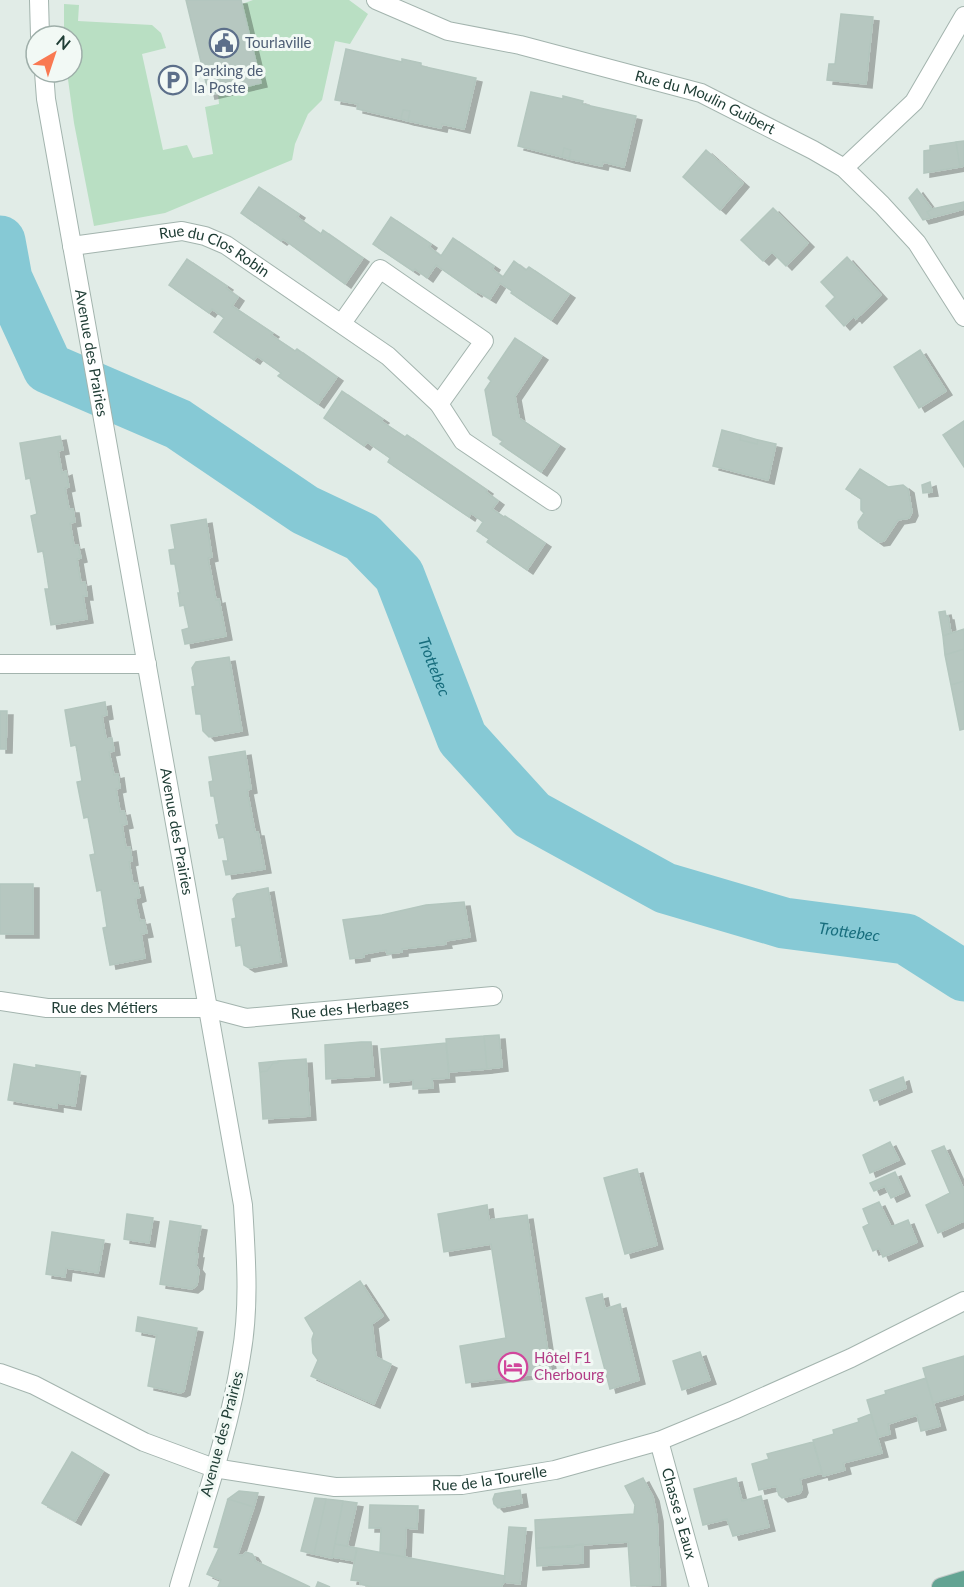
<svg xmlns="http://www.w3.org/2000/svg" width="964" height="1587" font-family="Lato,sans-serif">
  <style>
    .green { fill: #b9dfc3 }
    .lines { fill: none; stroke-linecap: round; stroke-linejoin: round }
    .river { stroke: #86c9d5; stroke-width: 51 }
    .building { fill: #b6c7c0; stroke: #b3c6be; stroke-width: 1.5; filter: url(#shadow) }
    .minor-casing { stroke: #a3b4ae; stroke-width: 20 }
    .major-casing { stroke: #c1c9c7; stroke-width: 20 }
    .minor { stroke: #fff; stroke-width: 18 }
    .major { stroke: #63a493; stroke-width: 18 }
    .labels { text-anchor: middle; stroke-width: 6; stroke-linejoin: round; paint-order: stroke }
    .service-label { font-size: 15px; fill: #4e5e75; stroke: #f2f9f5; text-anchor: start }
    .street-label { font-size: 15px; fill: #203e36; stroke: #f2f9f5 }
    .hotel-label { font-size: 15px; fill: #b23c85; stroke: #f2f9f5; text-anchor: start }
    .water-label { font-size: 16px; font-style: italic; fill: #176d7d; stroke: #f2f9f5 }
  </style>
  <defs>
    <filter id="shadow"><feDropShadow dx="6" dy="4" stdDeviation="0" flood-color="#0004"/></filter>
  </defs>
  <rect width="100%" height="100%" fill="#e1ece7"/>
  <path class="green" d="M253 0H349L368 14 350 44 335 41 322 100 308 114 295 144 292 160 165 213 94 226 74 123 67 72H72V36H64V4L79 5 78 21 152 25 161 33 166 48 142 54 163 150 187 145 193 158 213 154 205 107 219 104 218 93 261 83 242 4Z"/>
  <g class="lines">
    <path class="river" id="s1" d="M0 241 7 279 48 368 178 424 305 510 362 537 399 575 462 738 532 815 665 888 784 923 906 939 964 976"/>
  </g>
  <path class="building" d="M186 0H241L261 83 209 95Z
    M841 14 873 17 866 84 827 80 829 64H835Z
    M346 49 402 62V59L421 63V66L476 78 464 129 442 124 441 128 408 121 410 111 403 110 401 119 357 109 358 104 335 100Z
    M531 92 563 99V96L583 101 582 104 636 116 624 167 603 162 602 166 569 159 571 150 564 148 562 157 518 146Z
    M403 110 410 111 408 121 401 119Z
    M964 141V166L960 167 956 142Z
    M956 142 960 167 924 173V151L930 150V146Z
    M564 148 571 150 569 159 562 157Z
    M706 150 743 183 720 210 683 177Z
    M259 187 299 214 297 217 321 234 323 230 363 258 345 284 283 239 281 241 241 213Z
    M917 189 932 209 927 212 931 218 923 220 909 198Z
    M964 202V209L931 218 927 212 932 209Z
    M773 208 808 243 786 266 772 252 763 261 741 240Z
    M391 217 431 244 429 247 441 256 453 238 494 266 492 269 503 277 514 261 526 270 529 267 569 294 551 320 511 293 512 291 500 283 490 299 477 291 476 293 436 265 427 278 415 269 413 271 373 244Z
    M847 257 881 295 856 319 854 316 844 326 826 306 835 297 821 282Z
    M187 259 227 286 226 288 238 297 232 306 273 333 271 335 295 351 297 349 337 377 318 404 278 376 281 373 257 356 254 360 214 332 224 318 212 309 209 313 169 285Z
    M515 338 542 356 515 396 519 418 559 445 541 472 500 444 503 441 493 435 485 390 491 381 488 378Z
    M920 350 946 391 919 408 894 367Z
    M342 391 383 419 381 421 405 437 407 435 487 490 486 492 498 501 492 509 504 517 505 516 545 543 527 570 487 542 489 539 477 531 483 522 471 513 469 517 388 462 390 458 367 442 364 446 324 418Z
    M964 421V467L943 435Z
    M722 430 741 435 740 440 757 444 758 440 776 444 768 480 713 466Z
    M741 435 758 440 757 444 740 440Z
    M60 436 63 450 58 451 62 473 66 471 69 487 65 488 69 509H73L75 522 70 523 74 546 78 545 81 558 77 559 81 583 85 582 87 596H83L87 619 51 625 45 589H49L43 551 38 552 31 516 37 514 30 478 26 479 20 443Z
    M860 469 888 487 903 485 908 489 912 512 909 518 898 520 884 541 878 542 859 528 858 522 864 513 861 510V499L846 489Z
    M930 482 932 492 923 493 922 485Z
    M206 519 212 557 208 558 216 600 219 599 226 636 185 644 182 630 189 628 184 605 180 606 178 593H180L175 564H171L169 550 175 549 171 525Z
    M945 611 946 616H948L951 633 943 636 939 612Z
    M964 629V649L945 655 943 636Z
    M964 649V681L951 685 945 655Z
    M229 657 242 731 209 737 203 731 201 714H196L192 687 195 686 192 668 196 662Z
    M964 681V729L960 730 951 685Z
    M105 702 107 715 102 716 106 739 112 738 114 751 109 752 114 775 118 774 120 788 116 789 120 812 124 811 127 824 122 825 126 848 130 847 132 861 129 862 133 884 137 883 140 897 135 899 140 921 144 920 147 933 141 934 145 958 110 965 103 928 107 927 101 890 97 891 90 855 95 854 88 817 84 818 77 782 82 781 76 745 71 746 65 710Z
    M0 711H7L6 749H0Z
    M245 751 251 789 247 790 255 832H258L265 869 226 875 223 861H228L224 837 219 838 216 825 219 824 214 796H211L209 782 213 781 209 757Z
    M0 884H33V934H0Z
    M268 888 281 962 249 968 244 965 241 945 236 946 232 919 236 918 233 899 237 894Z
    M464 902 470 937 445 941 446 944 402 949V952L387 954 386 950 364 954V957L350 959 343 920 382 915 426 905Z
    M499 1035 502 1067 487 1069 484 1036Z
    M484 1036 487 1069 449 1072 446 1039Z
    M361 1042H371L374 1076 326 1079 325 1045Z
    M446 1043 449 1078 432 1079 433 1088 413 1089V1080L384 1083 381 1049Z
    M306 1059 310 1116 263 1119 260 1072 267 1071 273 1063H278V1061Z
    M278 1061V1063H273L267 1071 260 1072 259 1063Z
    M14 1064 36 1068V1065L80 1072 75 1106 57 1103V1108L8 1100Z
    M903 1077 906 1088 874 1101 870 1090Z
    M890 1142 899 1160 870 1173 863 1155Z
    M944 1146 964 1190V1221L938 1233 926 1205 950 1193 932 1151Z
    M637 1169 657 1245 625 1254 604 1178Z
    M895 1172 904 1192 891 1198 885 1186 874 1191 870 1183Z
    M879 1202 891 1227 908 1220 917 1242 883 1257 879 1248 873 1251 863 1227 869 1224 863 1209Z
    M487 1205 489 1220 527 1215 551 1372 466 1383 460 1346 506 1338 491 1244 444 1252 438 1214Z
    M127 1214 153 1218 149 1243 124 1239Z
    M170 1221 201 1226 196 1254H198L196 1266 199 1270 197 1285 192 1289 160 1284Z
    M52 1232 104 1240 98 1273 66 1268 65 1277 46 1274Z
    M360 1281 383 1316 372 1324 376 1357 391 1364 374 1404 311 1376 318 1360 313 1353 312 1339 314 1333 305 1318Z
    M602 1294 605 1309 620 1304 639 1380 610 1389 586 1298Z
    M138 1317 197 1328 184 1391 180 1393 148 1386 157 1335 136 1331Z
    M700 1352 710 1380 682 1390 673 1361Z
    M964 1356V1394L933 1403 923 1368Z
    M926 1378 940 1426 921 1431 917 1415 888 1424 890 1434 878 1437 867 1400 886 1394 885 1391Z
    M871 1414 882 1453 843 1463 845 1470 823 1476 813 1440 834 1434 833 1430 859 1422 858 1419Z
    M813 1442 822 1473 800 1479 802 1489 800 1493 782 1498 779 1495 776 1486 759 1490 752 1464 769 1459 767 1454Z
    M72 1452 103 1471 75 1521 42 1503Z
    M643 1478 653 1497 657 1517 660 1585 631 1586 628 1542 536 1548 535 1520 634 1514 635 1505 625 1486Z
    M736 1478 742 1501 761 1496 769 1527 733 1536 727 1519 703 1525 694 1489Z
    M520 1490 522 1503 498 1508 494 1504 493 1499 495 1494Z
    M239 1491 258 1493 254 1507 228 1499Z
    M315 1498 326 1499 314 1554 301 1551Z
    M228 1499 254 1507 238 1554 242 1556 246 1552 252 1554 255 1558V1561L310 1587H218L221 1580 207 1574 219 1548 214 1547Z
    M326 1499 343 1501 332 1558 314 1554Z
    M343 1501 357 1503 347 1546 335 1544Z
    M370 1505 418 1506 417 1529 406 1528 405 1557 380 1553 381 1528H369Z
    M509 1527 526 1528 520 1584 504 1582Z
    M335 1544 357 1548 354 1561 332 1557Z
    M583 1544V1563L537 1566 536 1548 574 1547 575 1545Z
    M357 1548 505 1576 504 1582 501 1587H372L360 1584V1581L351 1580Z
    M318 1582 330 1587H316Z"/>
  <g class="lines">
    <g class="minor-casing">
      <g id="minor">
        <path d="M39 0 40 36"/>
        <path id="s2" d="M376 0 448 31 520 45 701 93 813 150 844 168 882 205 917 243 964 317"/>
        <path id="s3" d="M44 72 46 99 243 1205C246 1256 250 1306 241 1356 229 1435 201 1511 179 1587"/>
        <path d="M844 168 914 102 964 16"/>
        <path id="s4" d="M72 246 182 231 205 236 226 245 388 356 439 404 463 441 552 501"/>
        <path d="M342 323 380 269 484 341 439 404"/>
        <path d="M0 664H147"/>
        <path id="s5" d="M0 1001 47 1008H208L246 1018 493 996"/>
        <path id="s6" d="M0 1373 34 1385 144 1442 214 1468 335 1487 462 1485 555 1470 659 1441 734 1410 851 1358 964 1301"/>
        <path id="s7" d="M659 1441 699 1587"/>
      </g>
    </g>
    <g class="major-casing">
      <path id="major" d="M941 1587 964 1580"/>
    </g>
    <use href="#minor" class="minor"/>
    <use href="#major" class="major"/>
  </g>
  <defs>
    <g id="civic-ring" transform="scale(1.5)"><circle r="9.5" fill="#f2f9f5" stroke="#5c6f8a" stroke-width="1.5"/><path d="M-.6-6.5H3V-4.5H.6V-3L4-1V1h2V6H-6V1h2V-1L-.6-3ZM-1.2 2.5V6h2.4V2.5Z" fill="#5c6f8a"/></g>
    <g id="parking-ring" transform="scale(1.5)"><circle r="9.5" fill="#f2f9f5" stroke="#5c6f8a" stroke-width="1.5"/><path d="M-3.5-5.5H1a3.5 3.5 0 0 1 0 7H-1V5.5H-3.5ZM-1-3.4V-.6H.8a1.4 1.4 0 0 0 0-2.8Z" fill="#5c6f8a"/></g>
    <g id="hotel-ring" transform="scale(1.5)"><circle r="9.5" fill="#f2f9f5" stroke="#d1479c" stroke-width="1.5"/><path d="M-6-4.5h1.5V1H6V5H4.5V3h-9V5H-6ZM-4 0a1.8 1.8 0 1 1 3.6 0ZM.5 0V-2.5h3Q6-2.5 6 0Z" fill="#d1479c"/></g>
  </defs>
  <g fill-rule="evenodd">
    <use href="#civic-ring" x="224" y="43"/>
    <use href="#parking-ring" x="173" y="80"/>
    <use href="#hotel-ring" x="513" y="1367"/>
  </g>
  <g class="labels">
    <g class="service-label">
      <text x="245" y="48">Tourlaville</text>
      <text x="194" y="76">Parking de<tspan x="194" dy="17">la Poste</tspan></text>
    </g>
    <g class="street-label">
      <text dy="5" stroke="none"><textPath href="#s2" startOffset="346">Rue du Moulin Guibert</textPath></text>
      <text dy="5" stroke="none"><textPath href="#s4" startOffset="148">Rue du Clos Robin</textPath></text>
      <text dy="5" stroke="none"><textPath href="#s3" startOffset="285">Avenue des Prairies</textPath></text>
      <text dy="5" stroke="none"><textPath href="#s3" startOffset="771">Avenue des Prairies</textPath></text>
      <text dy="5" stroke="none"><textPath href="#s5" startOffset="105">Rue des Métiers</textPath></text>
      <text dy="5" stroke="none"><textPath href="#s5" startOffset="352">Rue des Herbages</textPath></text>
      <text transform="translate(222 1434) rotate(-75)" y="5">Avenue des Prairies</text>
      <text dy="5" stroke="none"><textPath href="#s6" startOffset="512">Rue de la Tourelle</textPath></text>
      <text dy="5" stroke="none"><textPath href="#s7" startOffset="75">Chasse à Eaux</textPath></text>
    </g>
    <g class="hotel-label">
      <text x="534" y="1363">Hôtel F1<tspan x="534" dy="17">Cherbourg</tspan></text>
    </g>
    <g class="water-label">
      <text dy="6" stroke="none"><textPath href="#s1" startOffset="646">Trottebec</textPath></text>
      <text dy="6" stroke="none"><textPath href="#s1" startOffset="1168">Trottebec</textPath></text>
    </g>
  </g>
  <g transform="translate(54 54) rotate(39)"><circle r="28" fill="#f2f9f5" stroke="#9eaea9" stroke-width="1.5"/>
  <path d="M0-4.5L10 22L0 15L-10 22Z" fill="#f97952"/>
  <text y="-9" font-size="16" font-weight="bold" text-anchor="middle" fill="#203e36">N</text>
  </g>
</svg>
